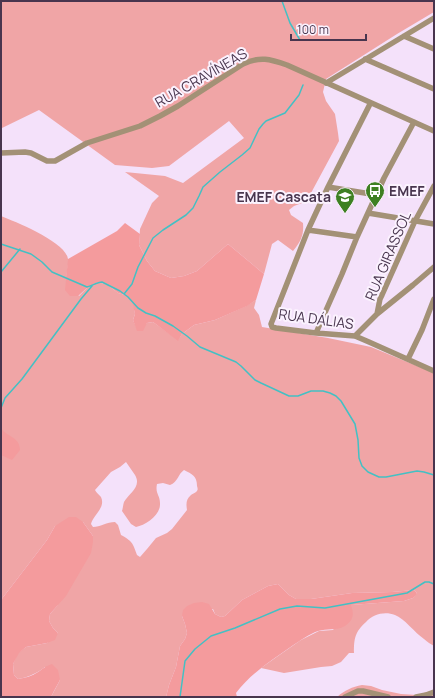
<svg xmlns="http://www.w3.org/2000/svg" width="435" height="698" font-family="Manrope,sans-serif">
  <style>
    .green { fill: #f0a5a6; fill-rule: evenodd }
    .forest { fill: #f49b9d }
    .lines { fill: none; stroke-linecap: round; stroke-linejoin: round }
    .stream { stroke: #43c0c4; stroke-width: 1.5 }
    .minor { stroke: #a39176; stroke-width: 5.5 }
    .labels { text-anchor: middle; stroke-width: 4; stroke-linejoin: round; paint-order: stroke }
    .street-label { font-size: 14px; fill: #48354e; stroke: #fbf2fe }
    .poi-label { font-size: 14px; font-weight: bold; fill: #48354e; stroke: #fbf2fe; text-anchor: start }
  </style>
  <rect width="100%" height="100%" fill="#f4e1fa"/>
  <path class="green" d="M1 1H434V12L397 34 326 79 323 92 326 101 335 114 338 133 339 141 311 193 302 203 294 206 289 210 291 215 303 223C304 235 301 241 293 251L278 240 272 244 264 274 228 244 197 271 184 276 171 278 155 271 147 261 139 245 140 229 152 203 159 196 125 172 165 176 183 183 244 138 229 121 169 166 152 168 115 165 39 110 2 128 1 127Z
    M1 216C16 222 66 242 68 259 69 265 66 272 67 278 68 283 75 292 79 296L87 288 98 282 108 285 118 293 125 295 133 301 135 314 133 320 138 331 147 323 153 322 178 340 182 334 194 325 215 320 246 306 256 300 254 308 259 315 262 327 328 338 371 347 434 373V646C431 644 427 642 424 639 415 633 404 618 395 615 385 611 373 614 366 622 355 632 354 638 354 653H349L341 662 332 666 321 667 284 673 261 668 278 656 301 640 319 631 333 630 351 605 404 601 413 598 417 593 414 590 392 592 352 593 311 599H296L289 595 278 584 268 586 242 600 225 616 221 617 215 614 213 609 182 616 185 624 187 633 185 639 180 646 176 667 169 685 166 697H51L60 680 45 667C37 673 29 677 18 679L14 675 13 664 18 653 26 647 47 643 58 633 53 628 49 621 50 614 57 606 93 536 83 522 55 526 47 540 1 600ZM126 462C129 466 132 471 135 475 142 487 129 493 124 502 123 505 123 508 122 511L131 524 136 527C146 525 161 515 160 503 160 495 155 494 157 484L163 483 170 485C178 482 178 474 184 470 192 474 197 476 197 486 198 489 198 490 196 492 195 493 192 494 191 495 186 499 186 504 187 510L172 529 167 533 156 538 147 549 140 557 137 555C133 543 132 541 121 535L118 525 115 522C107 522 100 527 93 527L91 524C93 515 106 508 101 497 99 495 96 492 95 490L111 472 120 467Z
    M362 685 371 686 382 690 401 694 417 695 434 690V697H337C345 690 352 687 362 685Z"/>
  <path class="forest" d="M125 223 140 234 139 245 147 261 155 271 171 278 184 276 197 271 228 244 264 274 256 300 247 306 215 320 194 325 182 334 178 341 153 322 147 323 143 331H137L133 320 135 314 132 301 125 295 118 293 108 285 98 282 87 288 78 296H70L65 290 68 259 117 231Z
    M1 428C7 437 20 437 20 450L12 460 1 455Z
    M69 517H76L83 522 93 536V542L91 553 66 596 50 614 49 621 53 628 58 633 55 640 47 643 26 647 19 653 13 664 14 675 18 679C25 678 32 676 38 672 44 668 44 667 52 664L58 670 60 680 54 691 51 697H1V600L47 540 55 526Z
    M278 584 289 595 296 599H311L352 593 392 592 414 590 417 593 416 595 413 598 404 601 351 605C354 614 354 620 345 626 337 631 327 628 318 631 309 634 300 641 292 646 272 660 250 674 236 693L237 697H166L169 685 176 667 180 646 185 639 187 633 185 624 182 616 183 610 187 606 194 603 202 602 209 604 215 614 221 617 225 616 242 600 268 586Z"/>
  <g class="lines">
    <path class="stream" d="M282 1 290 23 300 40
      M1 244 31 254 42 262 52 272 87 287C92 286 97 282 102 282L120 291 128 297 138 308 146 313 155 316 173 326 187 336 200 347 236 362 241 366 255 380 261 383 289 396H298L311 391H323L330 393 336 396 341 401 355 424 358 440 359 458 362 466 368 472 379 477H386L417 471 424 472 434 475
      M1 272 20 249
      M124 294 132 284 138 267 153 238 163 230 186 215 193 208 199 196 203 187 220 172 242 155 250 148 259 129 263 124 266 121 285 113 299 95 303 85
      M1 419V408L5 398 22 379 81 299 92 286
      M180 697 185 661 195 649 211 636 235 628 280 609 297 606 325 608 407 593 425 582H429L434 584"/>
    <path class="minor" d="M404 36 434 49
      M365 59 434 89
      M326 83 434 18
      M370 104 328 187 308 230 271 324 272 327 276 328 316 333 355 336 369 342 434 371
      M1 153 25 152 31 153 47 161H55L87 143 140 126 160 116 178 106 243 64C260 56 270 59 287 65L434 131
      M328 187 377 195
      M368 213 434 224
      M308 230 357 237
      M377 314 380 299 382 295 415 221 434 186
      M316 333 342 274 357 237 384 178 414 122
      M355 336 377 314 413 285 434 267
      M408 359 422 330 434 299
      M345 697 358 691H363L388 697
      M416 697 426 695 434 692"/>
  </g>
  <defs>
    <g id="bus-pin" transform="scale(1)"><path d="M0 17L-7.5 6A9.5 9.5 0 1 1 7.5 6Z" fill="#3e8022" stroke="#fbf2fe"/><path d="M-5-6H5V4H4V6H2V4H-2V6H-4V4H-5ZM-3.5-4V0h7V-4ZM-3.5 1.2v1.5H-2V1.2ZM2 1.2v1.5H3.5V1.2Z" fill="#fff"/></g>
    <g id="school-pin" transform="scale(1)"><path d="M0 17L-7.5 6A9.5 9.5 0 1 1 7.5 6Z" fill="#3e8022" stroke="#fbf2fe"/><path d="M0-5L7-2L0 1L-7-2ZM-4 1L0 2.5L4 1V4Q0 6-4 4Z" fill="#fff"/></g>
  </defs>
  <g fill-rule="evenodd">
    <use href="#bus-pin" x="375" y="191"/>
    <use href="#school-pin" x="345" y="197"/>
  </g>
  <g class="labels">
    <g class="street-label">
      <text transform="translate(201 78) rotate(-30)" y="5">RUA CRAVÍNEAS</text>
      <text transform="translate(388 256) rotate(-67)" y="5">RUA GIRASSOL</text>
      <text transform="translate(316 319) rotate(8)" y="5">RUA DÁLIAS</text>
    </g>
    <g class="poi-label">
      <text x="389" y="196">EMEF</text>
      <text x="331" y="202" text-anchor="end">EMEF Cascata</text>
    </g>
  </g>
  <rect width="435" height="698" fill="none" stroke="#48354e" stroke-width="4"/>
  <path d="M291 34v6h75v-6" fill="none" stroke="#48354e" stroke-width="2"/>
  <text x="297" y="34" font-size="12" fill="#48354e" stroke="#fbf2fe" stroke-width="3" paint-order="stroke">100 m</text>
</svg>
